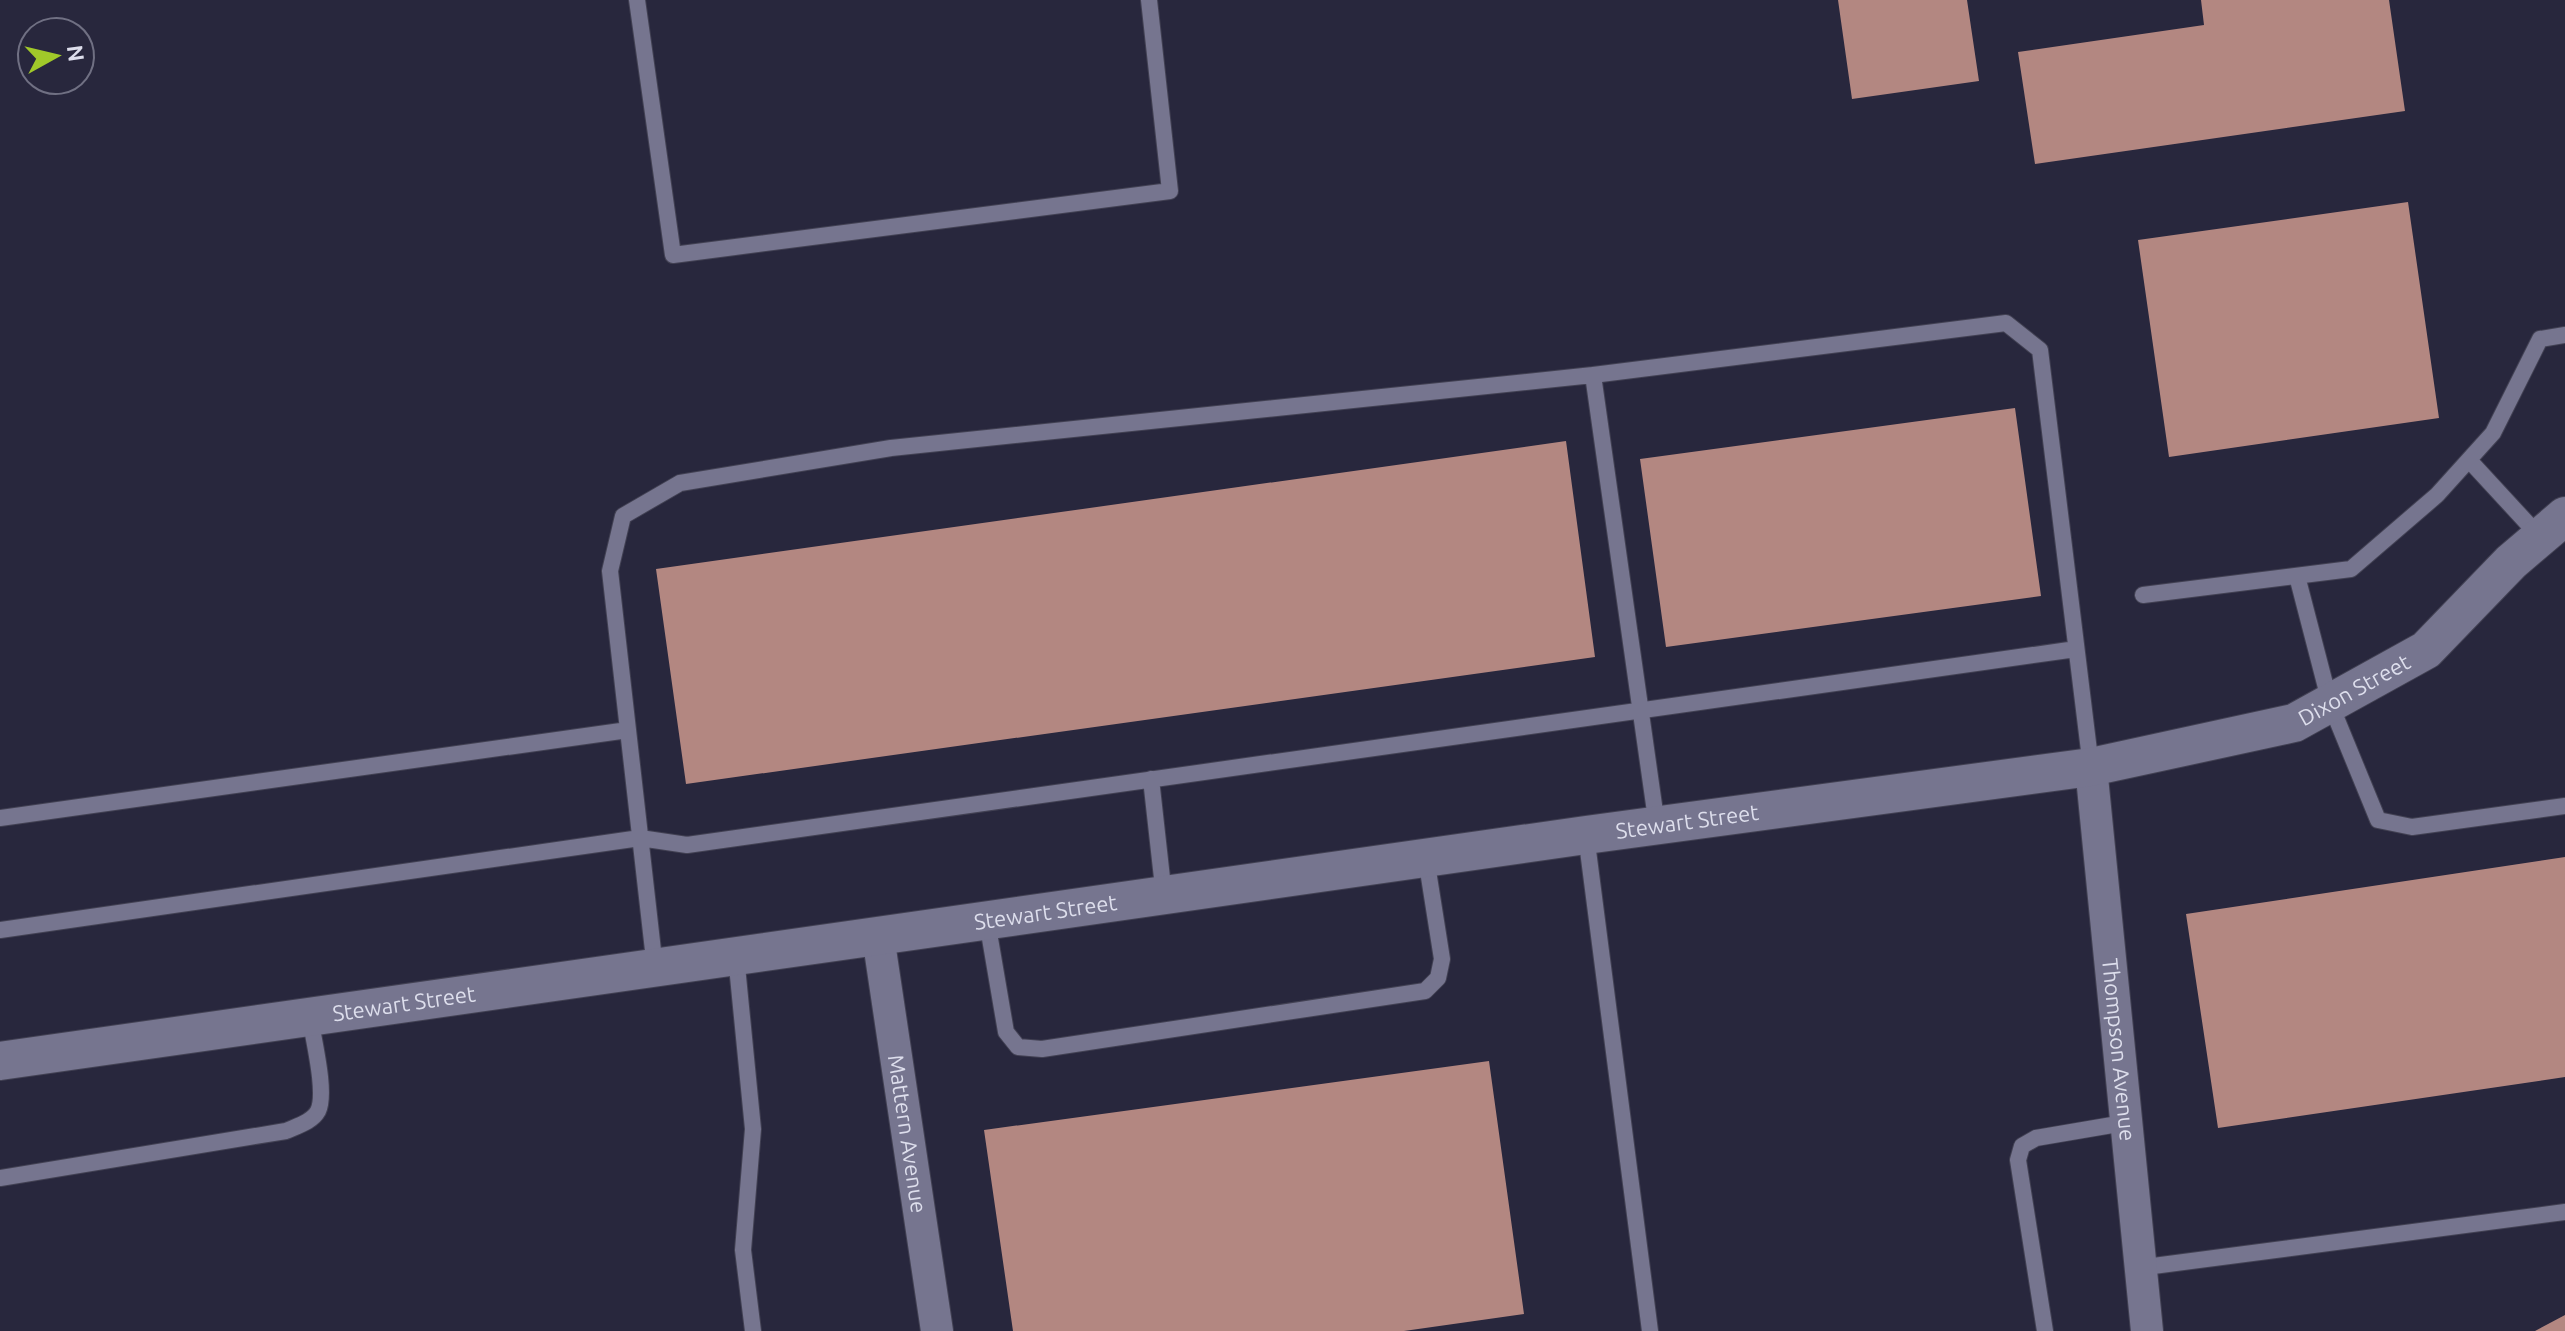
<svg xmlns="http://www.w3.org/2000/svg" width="2565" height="1331" font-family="Ubuntu,sans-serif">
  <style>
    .building { fill: #b38781 }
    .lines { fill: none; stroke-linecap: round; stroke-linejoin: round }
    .service-casing { stroke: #424153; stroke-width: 18 }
    .minor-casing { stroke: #424153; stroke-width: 34 }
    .tertiary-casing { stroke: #424153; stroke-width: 40 }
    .service { stroke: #76758f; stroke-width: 16 }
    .minor { stroke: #76758f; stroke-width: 32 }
    .tertiary { stroke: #76758f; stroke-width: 38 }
    .labels { text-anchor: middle; stroke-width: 8; stroke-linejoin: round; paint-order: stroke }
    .street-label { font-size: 22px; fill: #dddeec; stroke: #28273d }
  </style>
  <rect width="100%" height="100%" fill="#28273d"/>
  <path class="building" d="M1838 0H1967L1979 81 1852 99Z
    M2201 0H2389L2405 111 2035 164 2018 52 2204 25Z
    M2408 202 2439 418 2169 457 2138 240Z
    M2015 408 2041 596 1666 647 1640 459Z
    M1566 441 1595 657 686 784 656 569Z
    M2565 857V1077L2218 1128 2186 914Z
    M1489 1061 1524 1314 1404 1331H1013L984 1130Z
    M2565 1315V1331H2535Z"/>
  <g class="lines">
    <g class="service-casing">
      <path id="service" d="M637 0 673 255 1170 191 1149 0
        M1593 375 1657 826
        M2469 460 2540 537
        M2297 576 2330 703 2378 820 2412 827 2565 806
        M2143 595 2351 569 2437 495 2493 433 2540 339 2565 335
        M1151 779 1164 896
        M0 818 628 730
        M1586 835 1650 1331
        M987 921 1006 1032 1018 1047 1042 1049 1425 991 1438 978 1442 959 1426 858
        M0 930 640 838 687 845 2076 649
        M736 956 753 1129 743 1250 753 1331
        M655 968 610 571 623 516 680 483 891 448 1593 375 2006 323 2040 350 2091 767
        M0 1178 286 1131C297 1126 312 1122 318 1111 327 1093 313 1038 310 1017
        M2138 1268 2565 1212
        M2045 1331 2018 1160 2022 1146 2036 1138 2124 1123"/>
    </g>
    <g class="minor-casing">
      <g id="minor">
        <path id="s1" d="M2091 767 2147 1331"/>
        <path id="s2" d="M878 936 937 1331"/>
      </g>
    </g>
    <g class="tertiary-casing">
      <g id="tertiary">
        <path id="s3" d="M0 1061 1586 835 2091 767 2294 723 2426 650 2511 562 2565 516"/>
      </g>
    </g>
    <use href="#service" class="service"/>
    <use href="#minor" class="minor"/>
    <use href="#tertiary" class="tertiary"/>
  </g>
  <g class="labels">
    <g class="street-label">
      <text dy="8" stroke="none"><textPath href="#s3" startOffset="2388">Dixon Street</textPath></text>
      <text dy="8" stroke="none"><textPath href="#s3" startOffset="1704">Stewart Street</textPath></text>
      <text dy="8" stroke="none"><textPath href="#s3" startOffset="1056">Stewart Street</textPath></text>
      <text dy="8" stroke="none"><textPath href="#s3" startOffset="408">Stewart Street</textPath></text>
      <text dy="8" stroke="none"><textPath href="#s1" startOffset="284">Thompson Avenue</textPath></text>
      <text dy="8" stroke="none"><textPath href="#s2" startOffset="200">Mattern Avenue</textPath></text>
    </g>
  </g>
  <g transform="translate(56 56) rotate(82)"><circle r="38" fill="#28273d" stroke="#707083" stroke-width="2"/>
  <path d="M0-6L14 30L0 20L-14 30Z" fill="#a1c92a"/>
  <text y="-12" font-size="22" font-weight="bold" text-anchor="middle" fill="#dddeec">N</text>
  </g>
</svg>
